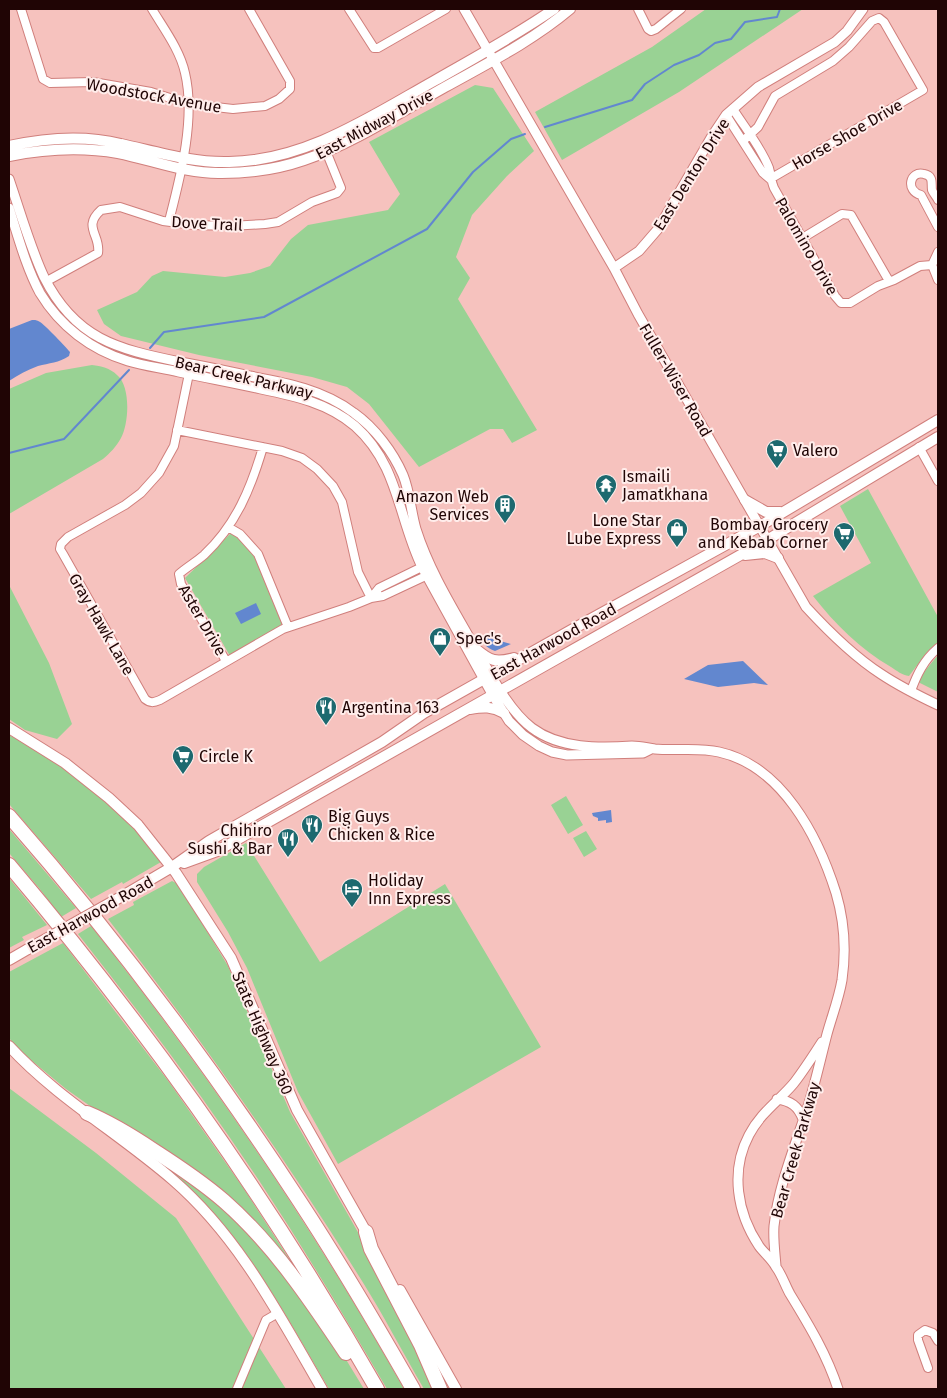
<svg xmlns="http://www.w3.org/2000/svg" width="947" height="1398" font-family="'Fira Sans',sans-serif">
  <style>
    .green { fill: #99d294 }
    .water { fill: #6287cf }
    .lines { fill: none; stroke-linecap: round; stroke-linejoin: round }
    .stream { stroke: #6287cf; stroke-width: 2 }
    .minor-casing { stroke: #d07f7c; stroke-width: 10 }
    .tertiary-casing { stroke: #d07f7c; stroke-width: 11 }
    .secondary-casing { stroke: #d07f7c; stroke-width: 12 }
    .motorway-casing { stroke: #d07f7c; stroke-width: 16 }
    .minor { stroke: #fff; stroke-width: 8 }
    .tertiary { stroke: #fff; stroke-width: 9 }
    .secondary { stroke: #fff; stroke-width: 10 }
    .motorway { stroke: #fff; stroke-width: 14 }
    .secondary-bridge-casing { stroke: #d07f7c; stroke-width: 12; stroke-linecap: butt }
    .secondary-bridge { stroke: #fff; stroke-width: 10 }
    .labels { text-anchor: middle; stroke-width: 4; stroke-linejoin: round; paint-order: stroke }
    .street-label { font-size: 16px; fill: #200505; stroke: #ffedeb }
    .poi-label { font-size: 16px; fill: #200505; stroke: #ffedeb; text-anchor: start }
  </style>
  <rect width="100%" height="100%" fill="#f6c2be"/>
  <path class="green" d="M706 9H803L679 92 562 160 535 112 652 47Z
    M475 85 493 88 534 151 507 176 472 215 456 257 470 278 458 299 537 430 512 443 503 429H490L419 467 369 404 347 387 312 377 199 355 121 336 104 324 97 310 137 292 152 276 163 271 225 277 250 273 270 266 291 239 308 225 388 210 400 194 369 142Z
    M92 365C101 366 110 368 117 375 131 386 129 424 121 438 116 447 110 453 103 459L9 514V389L46 373Z
    M868 489 938 617V642L928 651 909 676C902 675 897 671 891 667 860 649 835 624 813 596L871 563 840 506Z
    M230 534H234L256 555 282 623 280 628 230 656 185 578Z
    M9 585 49 663 72 724 57 739 25 730 9 719Z
    M938 655V692L918 682 924 672Z
    M9 735C56 760 102 792 137 832 146 841 153 852 161 862L123 884 122 882 91 899 9 804Z
    M566 796 583 825 568 834 551 805Z
    M9 829 76 908 61 917 39 888 9 853Z
    M586 831 597 849 584 857 573 838Z
    M246 843 320 962 445 884 541 1047 338 1164 298 1092 247 968 228 932 197 882V874L204 867Z
    M9 878 47 925 22 937 24 940 9 948Z
    M172 881 176 883 188 900 228 966 290 1112 368 1250 436 1389H424C403 1353 384 1316 362 1281 284 1156 198 1035 108 919L134 905 133 902Z
    M91 926C207 1072 313 1227 404 1389H387C346 1319 305 1250 260 1182 203 1096 142 1015 78 934Z
    M63 943 169 1082 244 1189 295 1268 244 1215 66 1089 20 1051 9 1038V972Z
    M9 1088 96 1153 176 1218 286 1389H9Z
    M160 1162 227 1209 279 1265 342 1353 364 1389H329C296 1333 264 1274 223 1224 204 1201 181 1182 159 1163Z"/>
  <path class="water" d="M32 320C36 320 36 320 40 322 43 323 68 349 70 352L69 356C59 363 49 363 38 366 27 370 18 375 9 381V329Z
    M256 603 261 614 241 624 235 613Z
    M479 635 511 644 495 651C486 648 483 643 479 635Z
    M743 661 768 685 754 683 718 687 684 679 708 665Z
    M611 810 612 822 606 823V820L598 821V818L593 816 592 813Z"/>
  <g class="lines">
    <path class="stream" d="M545 127 632 100 645 84 674 65 699 55 715 43 731 39 745 22 777 17 780 9
      M150 348 164 332 264 317 427 229 473 172 511 139 525 134
      M9 453 64 439 129 370"/>
    <g class="minor-casing">
      <path id="minor" d="M21 9 43 79 50 83 93 82 151 92 189 104 233 109 265 106 279 99 290 89V81L249 9
        M152 9C164 29 180 50 185 73 196 119 180 178 169 221
        M349 9 374 48H378L446 9
        M638 9 648 29 651 31 656 29 681 9
        M733 109C745 128 761 147 769 168 771 175 771 181 774 188L835 296 841 303H850L878 286 894 280 920 266 932 265
        M726 115 763 173 770 179
        M744 140 758 127 775 96 833 61 849 47 872 21 879 18 884 22 923 90 770 179
        M938 200C937 197 933 193 932 190 931 183 934 176 924 174 910 170 905 191 921 195L938 227
        M801 239 842 214 851 215 889 281
        M938 252 932 265 938 280
        M47 281 98 253C101 235 82 227 101 210L120 207 163 221 194 225 230 226 265 224 278 222 312 202 337 193 341 188 326 151
        M191 364 174 446 159 473 141 493 125 505 68 537 61 544 60 549 63 554 145 699C150 703 153 703 160 700L283 629 349 607 371 598 383 596 430 574
        M177 430 282 451 302 458 317 469 333 486 342 502 358 572 371 598
        M919 447 938 481
        M228 527 240 534 258 554 288 627
        M371 598 379 588 426 565
        M226 661 181 584 179 574C187 567 196 562 204 555 236 525 251 488 263 447
        M911 691C917 674 924 660 938 648
        M928 1368 918 1340V1335L925 1330 933 1333 938 1341
        M237 1389 266 1320 278 1313"/>
    </g>
    <g class="tertiary-casing">
      <path id="tertiary" d="M464 9 614 268 638 314 806 607C829 632 853 656 881 674 899 686 919 696 938 705
        M9 179C20 211 30 247 44 277 75 339 117 349 180 362 203 366 227 371 250 376 287 383 324 390 354 413 375 428 393 452 403 475 410 492 411 512 416 529 429 570 452 607 473 644 489 671 507 709 532 728 560 749 599 748 632 746 641 746 647 748 655 749 677 751 698 747 719 752 782 766 818 836 836 893 844 920 846 952 842 980 839 998 832 1016 827 1034 821 1057 816 1080 809 1103 796 1144 779 1183 774 1226 773 1239 775 1253 776 1266
        M9 208C18 236 26 267 40 293 60 326 91 350 128 361 144 366 162 368 179 372 207 378 234 383 261 389 295 396 328 403 355 426 399 465 398 518 422 567L492 694 509 721 523 735 539 746 552 752 567 755 643 753 651 749
        M614 268 639 251 658 229 712 136 726 115 758 87 835 42 847 31 863 9
        M822 1042C813 1056 804 1070 794 1083 779 1101 761 1112 749 1135 730 1171 737 1213 759 1246 764 1253 772 1259 776 1267 782 1275 785 1285 790 1294 809 1325 827 1355 838 1389
        M777 1099C791 1101 798 1106 803 1119"/>
    </g>
    <g class="secondary-casing">
      <path id="secondary" d="M9 146C45 138 85 135 121 144 157 152 192 163 229 162 305 161 370 117 434 81 474 58 515 36 554 9
        M9 156C44 149 83 147 118 153 153 160 186 174 222 173 249 173 278 169 304 160 352 144 400 112 445 87 488 63 532 41 570 9
        M745 500 766 512H780
        M745 555 765 553 778 558
        M476 649C490 661 496 663 514 658
        M470 709C483 707 492 706 504 713
        M9 728 65 763 109 798 138 825 176 873 231 958 297 1110 369 1237
        M184 863 217 851 767 540 938 437
        M126 894 172 867 209 841 382 742 424 713 589 620 760 526 938 420
        M9 960 28 949
        M9 1046C57 1098 120 1134 173 1180 239 1237 279 1315 322 1389
        M400 1290 456 1389"/>
    </g>
    <g class="motorway-casing">
      <path id="motorway" d="M9 816C115 937 212 1067 300 1202 340 1263 377 1326 413 1389
        M9 865C147 1028 271 1203 377 1389
        M87 1113C111 1123 132 1136 153 1150 178 1166 202 1182 224 1201 273 1244 310 1299 346 1353
        M366 1232 371 1249 421 1345 440 1389"/>
    </g>
    <use href="#minor" class="minor"/>
    <use href="#tertiary" class="tertiary"/>
    <use href="#secondary" class="secondary"/>
    <use href="#motorway" class="motorway"/>
    <g class="secondary-bridge-casing">
      <path id="secondary-bridge" d="M28 949 126 894"/>
    </g>
    <use href="#secondary-bridge" class="secondary-bridge"/>
  </g>
  <defs>
    <g id="supermarket-pin" transform="scale(1.125)"><path d="M0 17L-7.5 6A9.5 9.5 0 1 1 7.5 6Z" fill="#1d696f" stroke="#ffedeb"/><path d="M-6-5.5h2.5l.6 2H6L4.5 2H-2.5L-4.4-4H-6ZM-1.5 3.2a1.3 1.3 0 1 0 .1 0ZM3 3.2a1.3 1.3 0 1 0 .1 0Z" fill="#fff"/></g>
    <g id="temple-pin" transform="scale(1.125)"><path d="M0 17L-7.5 6A9.5 9.5 0 1 1 7.5 6Z" fill="#1d696f" stroke="#ffedeb"/><path d="M0-6L5-2H3V0L6.5 2.5H4V6H1.5V3h-3V6H-4V2.5H-6.5L-3 0V-2H-5Z" fill="#fff"/></g>
    <g id="building-pin" transform="scale(1.125)"><path d="M0 17L-7.5 6A9.5 9.5 0 1 1 7.5 6Z" fill="#1d696f" stroke="#ffedeb"/><path d="M-4-6H4V6H1V3H-1V6H-4ZM-2.5-4.3h1.7v1.8h-1.7ZM.8-4.3h1.7v1.8H.8ZM-2.5-1h1.7V.8h-1.7ZM.8-1h1.7V.8H.8Z" fill="#fff"/></g>
    <g id="shop-pin" transform="scale(1.125)"><path d="M0 17L-7.5 6A9.5 9.5 0 1 1 7.5 6Z" fill="#1d696f" stroke="#ffedeb"/><path d="M-5-2.5h2.3a2.7 3.5 0 0 1 5.4 0H5L5.5 6h-11ZM-1.5-2.5h3a1.5 2.3 0 0 0-3 0Z" fill="#fff"/></g>
    <g id="restaurant-pin" transform="scale(1.125)"><path d="M0 17L-7.5 6A9.5 9.5 0 1 1 7.5 6Z" fill="#1d696f" stroke="#ffedeb"/><path d="M-5-6h1v4h1v-4h1v4h1v-4h1v5L-1.5 .5V6h-2V.5L-5-1ZM5-6V6H3V1.5H1.5Q1.5-4 5-6Z" fill="#fff"/></g>
    <g id="hotel-pin" transform="scale(1.125)"><path d="M0 17L-7.5 6A9.5 9.5 0 1 1 7.5 6Z" fill="#1d696f" stroke="#ffedeb"/><path d="M-6-4.5h1.5V1H6V5H4.5V3h-9V5H-6ZM-4 0a1.8 1.8 0 1 1 3.6 0ZM.5 0V-2.5h3Q6-2.5 6 0Z" fill="#fff"/></g>
  </defs>
  <g fill-rule="evenodd">
    <use href="#supermarket-pin" x="777" y="450"/>
    <use href="#temple-pin" x="606" y="485"/>
    <use href="#building-pin" x="505" y="505"/>
    <use href="#shop-pin" x="677" y="529"/>
    <use href="#supermarket-pin" x="844" y="533"/>
    <use href="#shop-pin" x="440" y="638"/>
    <use href="#restaurant-pin" x="326" y="707"/>
    <use href="#supermarket-pin" x="183" y="756"/>
    <use href="#restaurant-pin" x="312" y="825"/>
    <use href="#restaurant-pin" x="288" y="839"/>
    <use href="#hotel-pin" x="352" y="889"/>
  </g>
  <g class="labels">
    <g class="street-label">
      <text transform="translate(154 95) rotate(10)" y="6">Woodstock Avenue</text>
      <text transform="translate(374 124) rotate(-28)" y="6">East Midway Drive</text>
      <text transform="translate(847 134) rotate(-30)" y="6">Horse Shoe Drive</text>
      <text transform="translate(691 174) rotate(-58)" y="6">East Denton Drive</text>
      <text transform="translate(207 223) rotate(3)" y="6">Dove Trail</text>
      <text transform="translate(807 246) rotate(60)" y="6">Palomino Drive</text>
      <text transform="translate(244 377) rotate(13)" y="6">Bear Creek Parkway</text>
      <text transform="translate(676 380) rotate(60)" y="6">Fuller-Wiser Road</text>
      <text transform="translate(203 620) rotate(60)" y="6">Aster Drive</text>
      <text transform="translate(102 624) rotate(60)" y="6">Gray Hawk Lane</text>
      <text transform="translate(553 641) rotate(-29)" y="6">East Harwood Road</text>
      <text transform="translate(90 914) rotate(-29)" y="6">East Harwood Road</text>
      <text transform="translate(263 1033) rotate(67)" y="6">State Highway 360</text>
      <text transform="translate(795 1150) rotate(-74)" y="6">Bear Creek Parkway</text>
    </g>
    <g class="poi-label">
      <text x="793" y="456">Valero</text>
      <text x="622" y="482">Ismaili<tspan x="622" dy="18">Jamatkhana</tspan></text>
      <text x="489" y="502" text-anchor="end">Amazon Web<tspan x="489" dy="18">Services</tspan></text>
      <text x="661" y="526" text-anchor="end">Lone Star<tspan x="661" dy="18">Lube Express</tspan></text>
      <text x="828" y="530" text-anchor="end">Bombay Grocery<tspan x="828" dy="18">and Kebab Corner</tspan></text>
      <text x="456" y="644">Spec's</text>
      <text x="342" y="713">Argentina 163</text>
      <text x="199" y="762">Circle K</text>
      <text x="328" y="822">Big Guys<tspan x="328" dy="18">Chicken &amp; Rice</tspan></text>
      <text x="272" y="836" text-anchor="end">Chihiro<tspan x="272" dy="18">Sushi &amp; Bar</tspan></text>
      <text x="368" y="886">Holiday<tspan x="368" dy="18">Inn Express</tspan></text>
    </g>
  </g>
  <rect width="947" height="1398" fill="none" stroke="#200505" stroke-width="20"/>
</svg>
